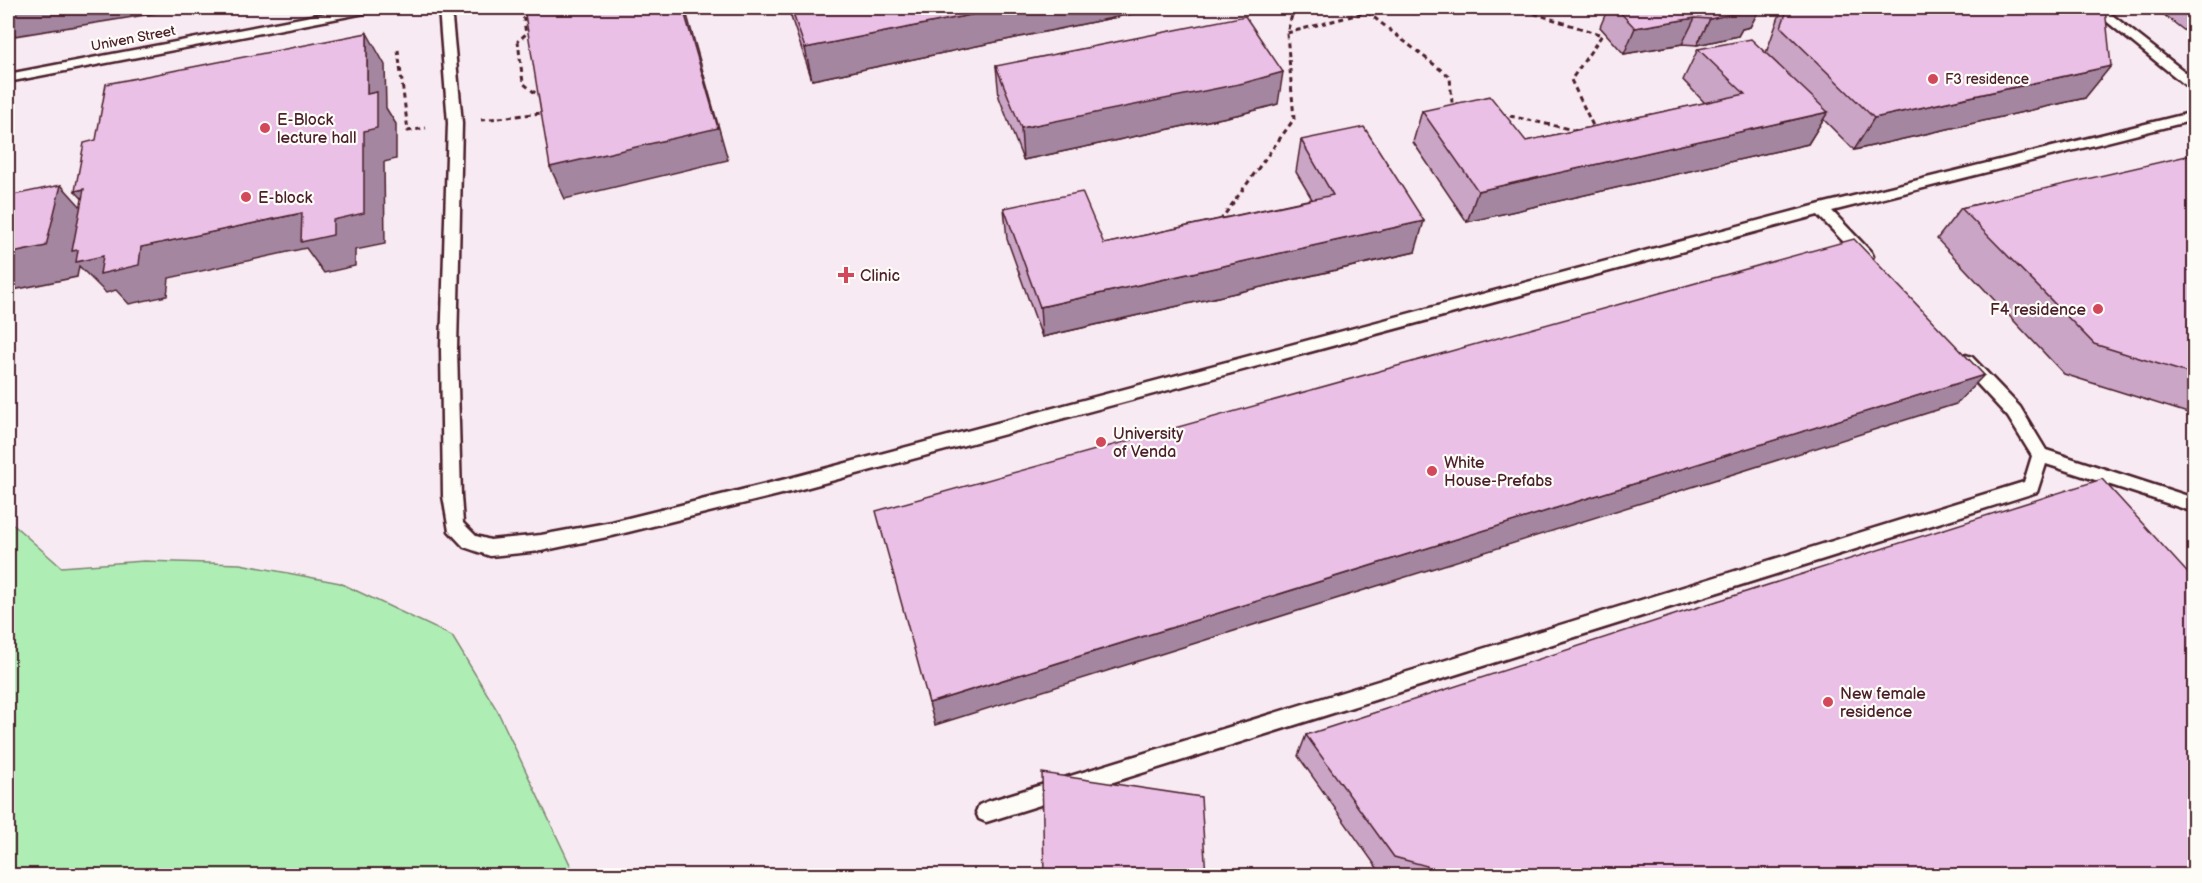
<svg xmlns="http://www.w3.org/2000/svg" width="2202" height="883" font-family="'Balsamiq Sans',sans-serif">
  <style>
    .built { fill: #f8eaf2 }
    .green { fill: #aeeeb5; stroke: #7c8670; stroke-width: 1.5 }
    .lines { fill: none; stroke-linecap: round; stroke-linejoin: round }
    .service-casing { stroke: #4a1f2b; stroke-width: 5 }
    .path { stroke: #4a1f2b; stroke-width: 3; stroke-dasharray: 5 4; stroke-linecap: butt }
    .service { fill: #fdfcf7; fill-rule: evenodd }
    .wall { fill: #caa5c6; stroke: #4a1f2b; stroke-width: 1.5 }
    .shaded-wall { fill: #a486a1; stroke: #4a1f2b; stroke-width: 1.5 }
    .building { fill: #ebc0e6; stroke: #4a1f2b; stroke-width: 1.5 }
    .poi-dot { fill: #d1495b; stroke: #fdfcf7; stroke-width: 2 }
    .labels { text-anchor: middle; stroke-width: 4.5; stroke-linejoin: round; paint-order: stroke }
    .far-street-label { font-size: 14px; fill: #4a1f2b; stroke: #fdfcf7 }
    .far-poi-label { font-size: 14px; fill: #4a1f2b; stroke: #fdfcf7; text-anchor: start }
    .poi-label { font-size: 16px; fill: #4a1f2b; stroke: #fdfcf7; text-anchor: start }
  </style>
  <rect width="100%" height="100%" fill="#fdfcf7"/>
  <filter id="ink" filterUnits="userSpaceOnUse"><feTurbulence type="fractalNoise" baseFrequency=".0167" numOctaves="2"/><feDisplacementMap in="SourceGraphic" scale="12" xChannelSelector="R" yChannelSelector="G"/><feConvolveMatrix kernelMatrix="1 2 1 2 8 2 1 2 1" color-interpolation-filters="sRGB"/></filter>
  <g filter="url(#ink)">
    <path class="built" d="M8 8H2194V875H8Z"/>
    <path class="green" d="M8 520 61 567 144 561 240 564 340 583 452 636 497 710 575 875H8Z"/>
    <g class="lines">
      <g class="service-casing">
        <path id="service" d="M353 8H376L370 12 8 82V74Z
          M439 8H451L462 123 457 349 461 496 463 523 476 536 490 540 541 535 612 522 790 478 1821 204 2194 112V120L1832 211 1871 252 1873 256 1871 260H1861L1818 215 790 492 612 536 541 551 490 556 464 547 449 531 443 496 441 349 448 123Z
          M2090 8H2103L2194 79V89L2189 88Z
          M1966 355 1972 357 2020 407 2046 450 2194 498V512L2046 464 2037 492 2031 494 986 822 979 819 976 812 979 805 986 802 2024 482 2032 456 2008 417 1960 365 1958 361 1960 357Z"/>
      </g>
      <path class="path" d="M522 8 526 34 518 41 523 83 540 97
        M1517 8 1602 35 1571 80 1595 130
        M1367 12 1450 77 1452 103 1458 104
        M1287 33 1367 12 1467 14 1472 8
        M398 50 408 131 426 128
        M1501 114 1578 131
        M481 120 542 113V110
        M1220 221 1294 119 1287 33 1294 8"/>
      <use href="#service" class="service"/>
    </g>
    <path class="wall" d="M788 8H1161L812 80Z
      M1608 8H1760L1750 27 1742 29 1738 36 1697 45 1682 44 1624 54 1600 27Z
      M1782 8H2105L2085 98 1854 150 1823 119 1808 144 1467 222 1413 142 1422 111 1526 141 1705 103 1683 80 1698 49 1766 53Z
      M2155 8H2194V38Z
      M996 66 1278 104 1241 114 1023 160 999 97Z
      M1301 140 1415 252 1042 337 1007 239 1004 208 1104 244 1312 199 1296 172Z
      M2194 156V415L2064 374 1937 239 1961 208Z
      M1306 735 2194 876H1384L1382 875 1298 756Z"/>
    <path class="shaded-wall" d="M8 8H189L8 37Z
      M683 8H685L728 160 565 199 550 167Z
      M1005 8H1161L812 80 805 48Z
      M1750 8H1760L1750 27 1742 29 1738 36 1697 45 1710 19Z
      M1695 18 1682 44 1624 54 1635 28Z
      M367 33 385 65 386 108 396 124V159L384 162 385 244 355 250V266L324 273 306 248 169 278 167 296 129 304 116 290 106 293 79 266 77 277 8 291V254L61 185 90 217 141 247 302 213 333 220 364 131 367 94Z
      M2111 66 2085 98 1854 150 1874 118Z
      M1283 72 1278 104 1241 114 1023 160 1021 128Z
      M1828 112 1808 144 1467 222 1478 191Z
      M84 189 104 222 75 191Z
      M1424 221 1415 252 1042 337 1040 307Z
      M1984 375 1956 404 935 725 929 703Z"/>
    <path class="building" d="M524 8H683L718 128 550 167Z
      M791 8H1005L805 48Z
      M1616 8H1751V10L1710 19 1695 18 1635 28Z
      M1788 8H2105L2111 66 1874 118 1781 27Z
      M1245 16 1283 72 1244 83 1021 128 996 66Z
      M367 33V94L377 92V128L364 131V213L333 220V235L301 242 302 213 141 247 139 265 100 274 103 256 76 262 78 250 72 251 84 189 75 191 84 143 96 140 106 84Z
      M1751 39 1828 112 1478 191 1422 111 1490 96 1526 141 1745 94 1698 49Z
      M1364 127 1424 221 1040 307 1004 208 1082 192 1104 244 1333 195 1301 140Z
      M2191 155 2194 156V375L2094 344 1961 208Z
      M61 185 46 246 8 254V196Z
      M1854 239 1984 375 929 703 876 511Z
      M2102 479 2194 580V876H1428L1427 866 1394 857 1306 735 1711 603Z
      M1042 773 1201 797 1206 876H1044Z"/>
  </g>
  <g class="poi-dot">
    <circle cx="1933" cy="79" r="6"/>
    <circle cx="265" cy="128" r="6"/>
    <circle cx="246" cy="197" r="6"/>
    <path d="M843 266h6v6h6v6h-6v6h-6v-6h-6v-6h6z"/>
    <circle cx="2098" cy="309" r="6"/>
    <circle cx="1101" cy="442" r="6"/>
    <circle cx="1432" cy="471" r="6"/>
    <circle cx="1828" cy="702" r="6"/>
  </g>
  <g class="labels">
    <g class="far-street-label">
      <text transform="translate(133 38) rotate(-11)" y="5">Univen Street</text>
    </g>
    <g class="far-poi-label">
      <text x="1945" y="84">F3 residence</text>
    </g>
    <g class="poi-label">
      <text x="277" y="125">E-Block<tspan x="277" dy="18">lecture hall</tspan></text>
      <text x="258" y="203">E-block</text>
      <text x="860" y="281">Clinic</text>
      <text x="2086" y="315" text-anchor="end">F4 residence</text>
      <text x="1113" y="439">University<tspan x="1113" dy="18">of Venda</tspan></text>
      <text x="1444" y="468">White<tspan x="1444" dy="18">House-Prefabs</tspan></text>
      <text x="1840" y="699">New female<tspan x="1840" dy="18">residence</tspan></text>
    </g>
  </g>
  <rect width="2202" height="883" fill="none" stroke="#fdfcf7" stroke-width="30"/>
  <rect x="15" y="15" width="2172" height="853" fill="none" stroke="#4a1f2b" stroke-width="2" filter="url(#ink)"/>
</svg>
